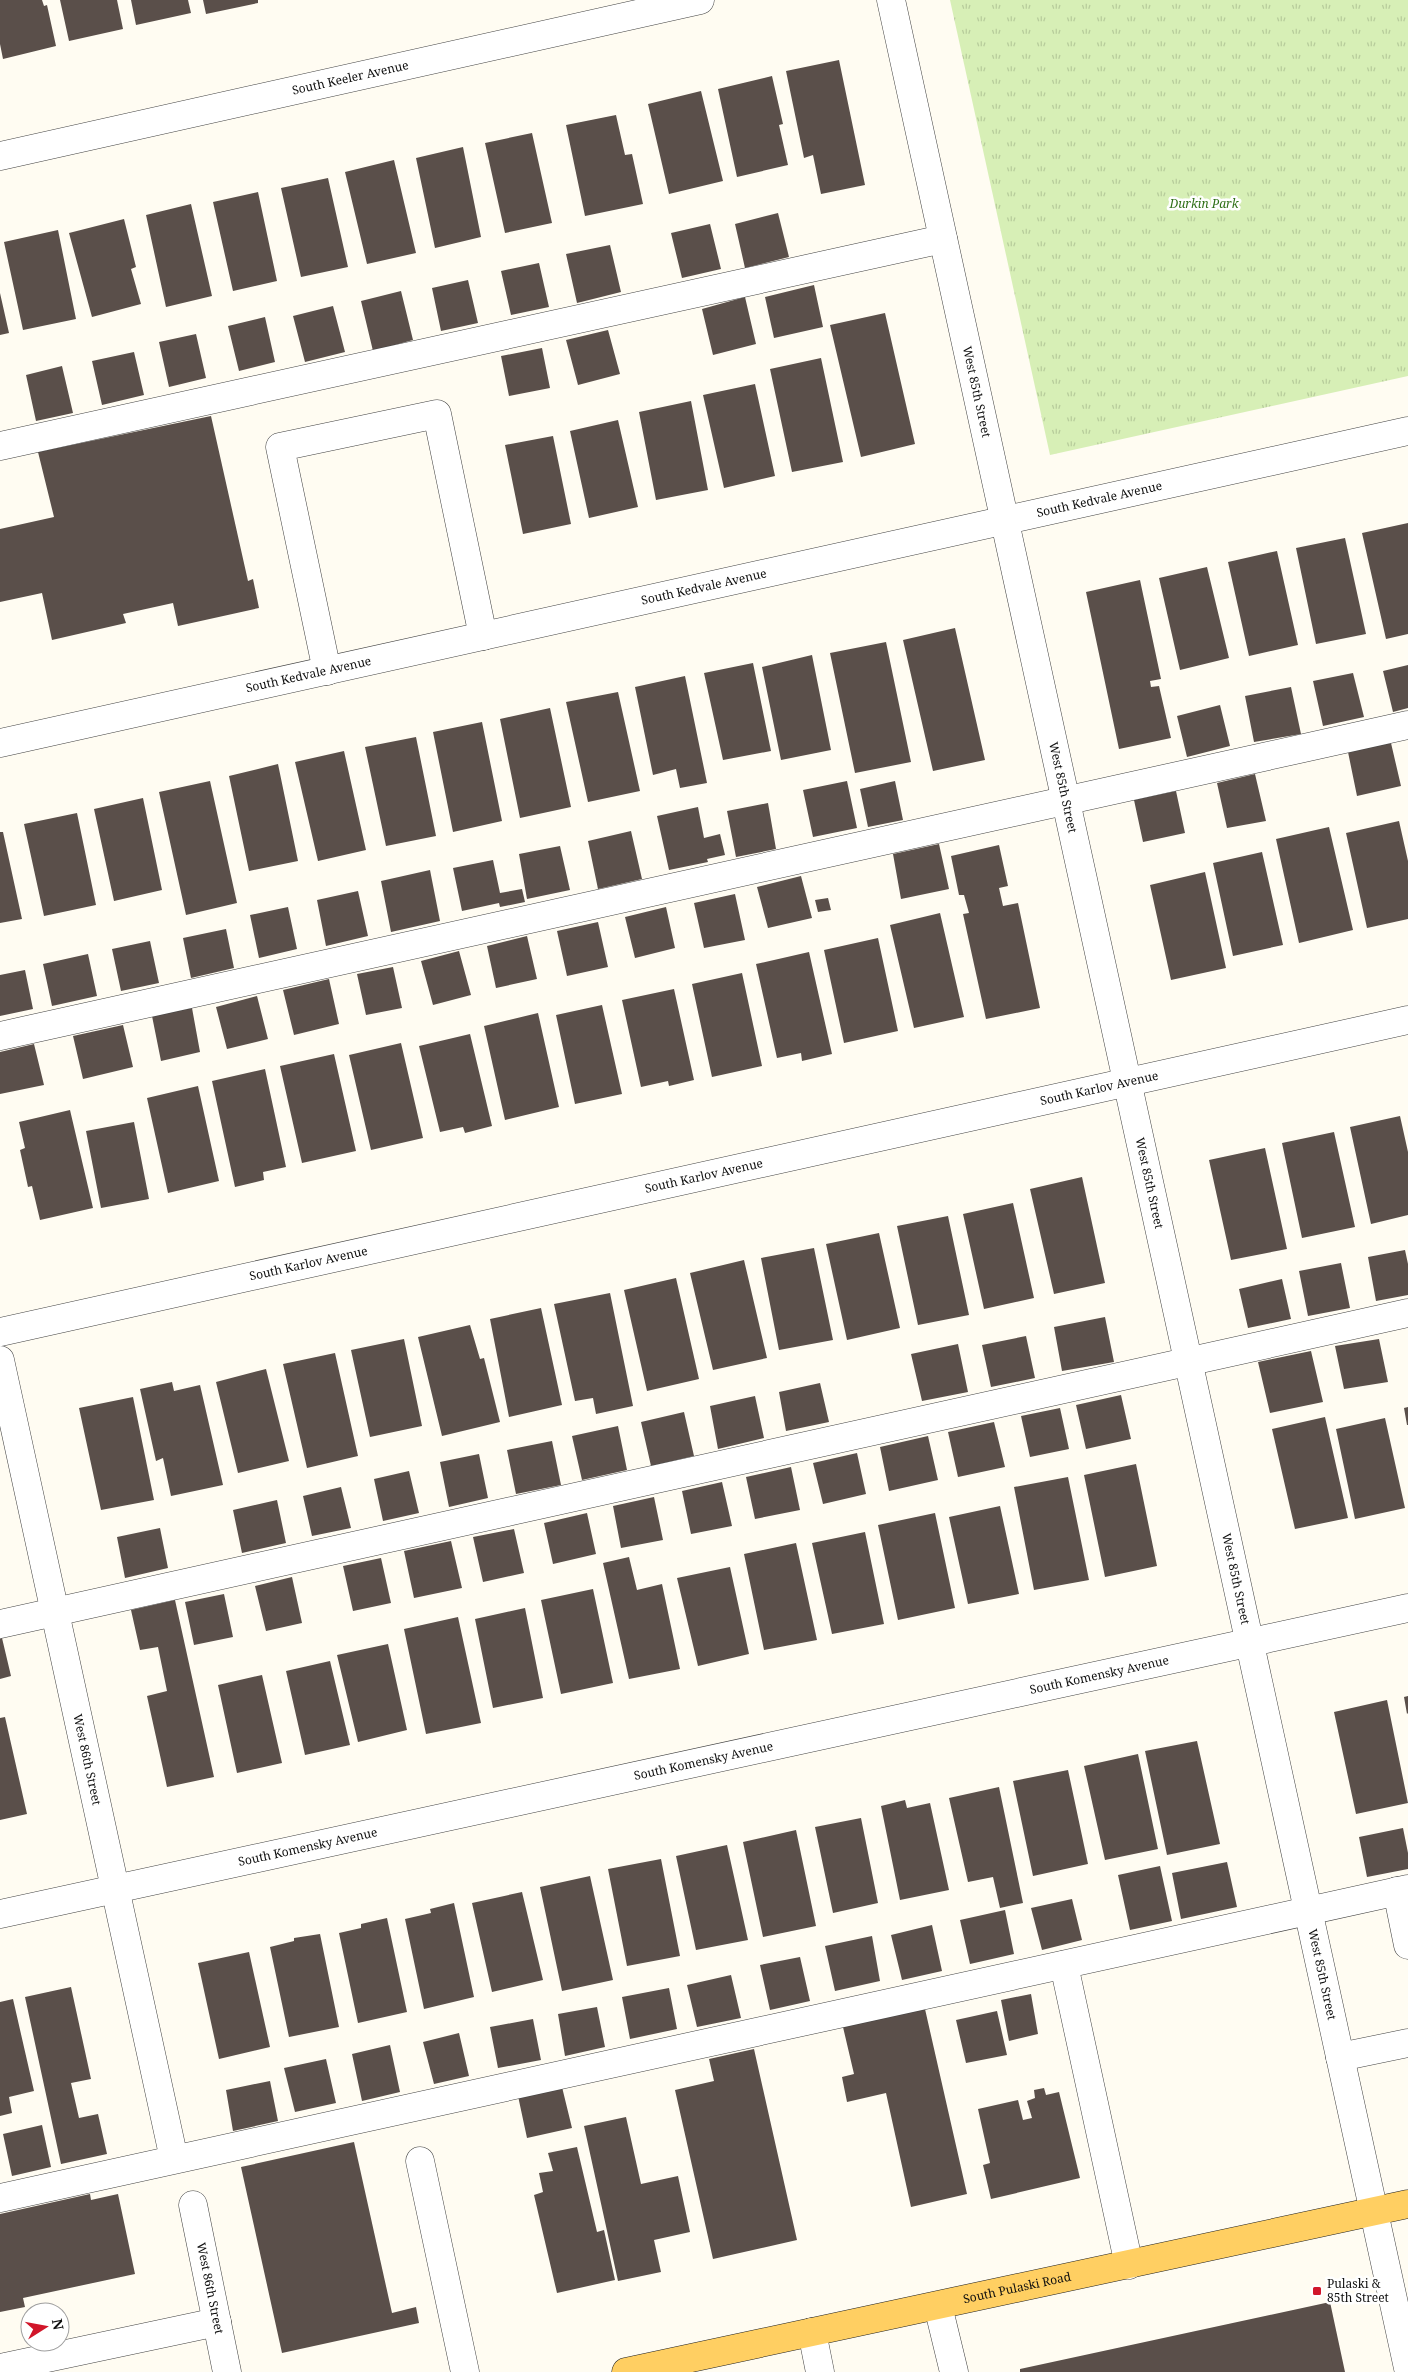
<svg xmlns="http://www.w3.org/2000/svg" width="1408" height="2372" font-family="'Noto Serif',serif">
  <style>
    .park { fill: url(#park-tufts) }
    .building { fill: #5a4f4a }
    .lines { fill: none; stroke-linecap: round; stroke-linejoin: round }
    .minor-casing { stroke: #424242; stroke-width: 29 }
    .major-casing { stroke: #202020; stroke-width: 29 }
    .minor { stroke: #fff; stroke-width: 28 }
    .major { stroke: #ffcf62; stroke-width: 28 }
    .poi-dot { fill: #d1162a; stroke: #fff; stroke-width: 2 }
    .labels { text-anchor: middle; stroke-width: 5; stroke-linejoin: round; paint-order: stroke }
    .street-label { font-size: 12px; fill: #0f0f0f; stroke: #fff }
    .park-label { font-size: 12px; font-style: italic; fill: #2f7017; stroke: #fff }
    .poi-label { font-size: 12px; fill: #0f0f0f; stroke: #fff; text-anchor: start }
  </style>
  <defs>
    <pattern id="park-tufts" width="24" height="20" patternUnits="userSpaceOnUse" patternTransform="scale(1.25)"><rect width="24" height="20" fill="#d7efb6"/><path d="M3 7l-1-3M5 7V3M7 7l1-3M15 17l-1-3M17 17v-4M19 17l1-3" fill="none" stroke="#b7cc9b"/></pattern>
  </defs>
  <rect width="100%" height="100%" fill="#fffcf2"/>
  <path class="park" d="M950 0H1408V376L1050 455Z"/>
  <path class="building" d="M0 0H42L44 6 47 5 56 46 3 59 0 44Z
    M60 0H117L123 29 69 41Z
    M131 0H188L191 13 136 25Z
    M203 0H258V3L206 14Z
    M839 60 865 185 821 194 813 155 804 158 786 71Z
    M772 76 783 124 779 125 788 165 737 177 718 89Z
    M701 91 723 181 669 194 648 104Z
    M616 115 625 155 632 154 643 204 585 216 566 125Z
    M532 133 552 223 505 233 485 143Z
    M463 147 481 237 435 248 416 158Z
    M394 160 416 253 367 264 345 172Z
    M328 178 348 267 301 277 281 188Z
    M258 192 277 281 233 291 213 202Z
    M191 204 212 296 166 307 146 215Z
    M778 213 789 257 745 268 735 224Z
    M124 219 136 267 131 269 141 304 92 317 69 233Z
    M710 224 721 269 682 278 671 233Z
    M58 230 76 319 23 330 4 242Z
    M610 245 621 292 577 303 566 254Z
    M539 263 549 307 511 315 501 271Z
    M468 280 478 323 441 331 432 288Z
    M814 285 823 327 774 338 765 297Z
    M401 291 413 340 373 351 361 301Z
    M0 293 9 333 0 335Z
    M745 297 756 344 713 355 702 309Z
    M333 306 345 352 305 362 293 316Z
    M885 313 915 444 861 457 830 325Z
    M265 317 275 362 239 371 228 326Z
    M608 330 620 374 578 385 566 340Z
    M196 334 206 378 169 387 159 342Z
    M542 348 550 388 509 396 501 356Z
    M134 352 144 395 102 405 92 361Z
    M821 358 843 462 792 472 770 369Z
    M62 366 73 413 36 421 26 375Z
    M755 384 775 476 724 488 703 395Z
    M691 401 708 490 656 500 639 412Z
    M211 416 248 581 253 579 259 608 178 626 173 603 123 614 126 623 52 640 42 593 0 602V529L54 517 38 452Z
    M618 420 638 507 589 518 570 431Z
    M553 436 571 524 523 534 505 445Z
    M1408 523V634L1386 639 1362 533Z
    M1345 538 1366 634 1316 644 1296 548Z
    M1277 551 1298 645 1249 656 1228 562Z
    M1207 567 1229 658 1180 670 1159 578Z
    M1140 580 1161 679 1150 681 1151 687 1159 686 1171 738 1119 749 1086 592Z
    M955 628 985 760 933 771 903 640Z
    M886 642 911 762 855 773 830 653Z
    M812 655 831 750 781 760 762 667Z
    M753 663 771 751 723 760 704 673Z
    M1408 665V708L1393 712 1383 671Z
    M1353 673 1364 717 1323 726 1313 681Z
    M685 676 707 783 680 788 676 769 653 775 635 687Z
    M1291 687 1301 734 1254 742 1245 696Z
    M618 692 640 791 588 802 566 702Z
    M1220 705 1230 746 1187 757 1177 716Z
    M550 708 571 807 520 818 500 719Z
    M482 722 502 821 453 832 433 732Z
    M416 737 436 836 386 846 365 747Z
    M1391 743 1401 786 1357 796 1348 752Z
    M344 751 366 850 318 861 295 762Z
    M278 764 298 861 249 871 229 776Z
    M1255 774 1266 821 1227 828 1217 783Z
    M210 781 237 903 186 915 159 792Z
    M847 781 857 828 813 837 803 790Z
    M895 781 903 820 868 827 860 789Z
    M1176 791 1185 833 1143 842 1134 800Z
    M143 798 162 890 114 901 94 809Z
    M768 803 776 849 736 857 727 811Z
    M698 807 704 838 720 834 725 855 707 859 708 862 669 870 657 816Z
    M77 813 96 905 44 916 24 824Z
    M1399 821 1408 861V919L1367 928 1346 833Z
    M1329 827 1353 930 1299 943 1276 839Z
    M631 831 642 879 598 889 588 841Z
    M0 832H3L22 919 0 923Z
    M939 844 949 889 901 899 893 854Z
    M999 845 1008 886 999 888 1003 906 1018 903 1040 1008 986 1019 963 914 969 913 964 895H959L951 856Z
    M560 846 570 890 527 899 519 854Z
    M1262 852 1283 945 1233 956 1213 863Z
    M493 860 500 893 522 889 525 902 500 907 499 903 462 911 453 868Z
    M430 870 440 921 391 932 381 881Z
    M1205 872 1226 968 1171 980 1150 885Z
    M801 876 812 918 768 928 757 887Z
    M358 891 368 936 326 946 317 900Z
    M735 894 745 940 704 948 694 903Z
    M828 898 831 910 818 912 815 900Z
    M288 907 297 949 259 958 250 915Z
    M666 907 675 948 635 958 625 917Z
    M940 913 964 1017 914 1028 890 925Z
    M598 922 608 967 567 976 557 931Z
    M226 929 234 968 191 978 183 938Z
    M527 936 537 979 496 988 487 946Z
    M878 938 898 1031 844 1043 824 950Z
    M150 941 159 983 121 991 112 949Z
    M459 951 471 995 433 1005 421 961Z
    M809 952 832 1054 802 1061 801 1053 777 1058 756 964Z
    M88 954 97 996 52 1006 43 964Z
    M393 967 402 1008 366 1015 357 974Z
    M25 970 33 1009 0 1016V975Z
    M742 973 762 1066 712 1077 692 984Z
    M329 979 339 1024 294 1035 283 990Z
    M674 989 694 1080 669 1086 668 1081 641 1087 622 1000Z
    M257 996 268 1039 227 1049 216 1007Z
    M602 1005 622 1094 575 1104 556 1015Z
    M192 1008 200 1052 161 1061 152 1016Z
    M538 1013 559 1107 505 1120 484 1026Z
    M123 1025 133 1067 83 1079 73 1036Z
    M470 1034 492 1126 465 1133 463 1127 440 1132 419 1046Z
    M401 1043 423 1138 371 1150 349 1055Z
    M34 1044 44 1085 0 1094V1052Z
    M334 1054 356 1151 302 1163 280 1066Z
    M265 1069 286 1167 263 1172 264 1180 235 1187 212 1081Z
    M198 1086 219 1181 168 1193 147 1098Z
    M70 1110 93 1208 40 1220 32 1186 28 1187 20 1150 25 1148 19 1122Z
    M1400 1116 1408 1152V1215L1371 1224 1350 1127Z
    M134 1122 149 1199 101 1208 86 1131Z
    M1334 1132 1355 1227 1302 1238 1282 1143Z
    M1265 1148 1287 1249 1231 1260 1209 1160Z
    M1082 1177 1105 1283 1054 1294 1030 1189Z
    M1013 1203 1034 1298 984 1309 963 1214Z
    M948 1216 969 1315 918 1325 897 1226Z
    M879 1233 900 1328 847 1340 826 1244Z
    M814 1248 833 1340 779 1350 761 1258Z
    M1405 1250 1408 1264V1295L1376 1301 1368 1257Z
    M744 1260 767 1358 713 1370 690 1273Z
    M1341 1263 1350 1308 1308 1316 1299 1271Z
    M676 1278 699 1379 647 1391 624 1290Z
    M1282 1279 1291 1319 1248 1328 1239 1289Z
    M610 1293 633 1406 596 1414 593 1398 575 1401 554 1304Z
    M541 1308 562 1405 509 1417 490 1319Z
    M1105 1317 1114 1362 1062 1371 1054 1327Z
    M470 1325 480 1359 484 1358 500 1422 442 1436 418 1337Z
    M1026 1336 1035 1378 991 1387 982 1345Z
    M404 1339 422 1426 370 1437 351 1350Z
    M1379 1339 1388 1382 1344 1389 1335 1346Z
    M958 1344 968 1392 922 1401 911 1354Z
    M1311 1351 1323 1402 1270 1413 1258 1362Z
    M335 1353 358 1456 307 1468 283 1364Z
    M266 1369 289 1461 238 1473 216 1382Z
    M172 1382 174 1391 200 1385 223 1485 171 1496 163 1458 156 1461 140 1389Z
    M820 1383 829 1422 786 1431 779 1392Z
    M1121 1395 1131 1439 1086 1449 1076 1405Z
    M755 1396 764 1438 718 1449 710 1406Z
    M133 1397 154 1500 101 1510 79 1408Z
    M1408 1407V1425H1407L1404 1408Z
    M1060 1408 1069 1449 1030 1457 1021 1416Z
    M684 1412 694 1456 651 1466 641 1422Z
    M1325 1417 1348 1518 1295 1529 1272 1429Z
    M1385 1418 1405 1508 1355 1519 1336 1429Z
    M994 1422 1005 1467 958 1477 948 1432Z
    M618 1426 627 1470 582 1480 572 1436Z
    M928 1436 938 1480 889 1491 880 1447Z
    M552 1441 561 1485 516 1494 507 1450Z
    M857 1453 866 1494 823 1504 813 1463Z
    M479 1454 488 1498 449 1507 440 1462Z
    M1136 1464 1157 1566 1105 1577 1084 1475Z
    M791 1467 800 1510 755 1519 746 1477Z
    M409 1471 419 1513 383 1521 374 1479Z
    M1068 1477 1089 1580 1034 1590 1014 1487Z
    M722 1482 732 1526 691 1534 682 1491Z
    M341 1487 351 1528 312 1536 303 1496Z
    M654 1497 663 1540 621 1548 613 1506Z
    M277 1500 286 1543 242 1553 233 1510Z
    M1000 1506 1019 1594 968 1604 949 1517Z
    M587 1513 596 1554 553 1564 544 1523Z
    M935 1513 955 1608 898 1620 878 1525Z
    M160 1528 168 1568 125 1578 117 1537Z
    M514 1529 524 1573 483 1582 473 1537Z
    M865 1532 884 1624 832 1634 812 1543Z
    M451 1541 462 1588 414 1598 404 1551Z
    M796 1543 817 1640 764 1650 744 1554Z
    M629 1557 637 1590 662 1584 680 1669 629 1679 603 1563Z
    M381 1558 391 1603 353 1611 343 1566Z
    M730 1567 749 1654 698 1666 677 1578Z
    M292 1577 302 1623 266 1631 255 1586Z
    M593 1589 613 1683 561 1694 541 1600Z
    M224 1594 233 1637 194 1645 185 1602Z
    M175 1600 214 1777 167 1787 147 1696 167 1691 158 1647 140 1650 131 1610Z
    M525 1608 543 1698 493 1708 475 1619Z
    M458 1617 481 1723 426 1734 404 1629Z
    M2 1638 11 1676 0 1679V1639Z
    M388 1644 407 1730 358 1742 337 1655Z
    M330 1661 350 1745 305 1755 286 1671Z
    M262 1675 282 1763 237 1773 218 1685Z
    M1408 1696V1713L1407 1714 1404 1697Z
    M1387 1700 1408 1803 1356 1814 1334 1712Z
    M5 1717 27 1814 0 1820V1718Z
    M1197 1741 1220 1844 1167 1855 1145 1751Z
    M1138 1754 1158 1849 1105 1860 1084 1766Z
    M1068 1770 1088 1864 1033 1876 1013 1781Z
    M999 1787 1023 1903 1000 1908 993 1877 968 1882 949 1798Z
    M905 1800 907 1808 930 1803 949 1890 900 1900 881 1806Z
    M861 1818 878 1903 833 1913 815 1827Z
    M1403 1828 1408 1853V1869L1367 1877 1359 1837Z
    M796 1830 816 1926 763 1937 743 1842Z
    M727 1845 748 1940 696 1950 676 1856Z
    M661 1859 680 1956 627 1966 608 1869Z
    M1227 1862 1237 1907 1181 1919 1172 1873Z
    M1160 1866 1172 1921 1130 1930 1118 1875Z
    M590 1876 613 1980 562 1991 540 1887Z
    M522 1892 543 1980 492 1992 472 1903Z
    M1072 1899 1082 1940 1042 1950 1031 1908Z
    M454 1903 474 1997 424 2009 405 1919 431 1913 430 1909Z
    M1005 1910 1014 1954 970 1964 960 1920Z
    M387 1918 407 2012 358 2023 339 1933 361 1928V1924Z
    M932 1925 942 1971 902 1980 891 1935Z
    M320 1934 339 2027 289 2037 270 1947 294 1941V1938Z
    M872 1936 880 1981 835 1991 825 1946Z
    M249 1952 270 2047 219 2059 198 1963Z
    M800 1957 810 2001 770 2010 760 1965Z
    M731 1975 741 2018 697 2027 687 1985Z
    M71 1987 91 2079 71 2083 79 2118 98 2114 107 2154 61 2164 25 1997Z
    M669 1988 677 2029 630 2039 622 1997Z
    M1031 1994 1038 2034 1009 2041 1001 2000Z
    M13 1999 34 2091 9 2097 12 2113 0 2116V2002Z
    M597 2007 605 2047 565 2056 558 2014Z
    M925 2009 967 2194 911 2207 886 2093 847 2102 842 2077 854 2074 843 2027Z
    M997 2011 1007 2055 966 2063 956 2020Z
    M533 2019 541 2060 498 2068 490 2027Z
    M459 2033 469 2076 434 2084 423 2042Z
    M390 2045 400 2092 362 2101 352 2054Z
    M754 2049 797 2240 713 2259 675 2090 714 2081 709 2059Z
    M326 2059 336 2103 295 2112 284 2068Z
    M270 2081 278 2121 233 2131 226 2090Z
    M562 2087 572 2128 527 2138 518 2096Z
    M1044 2088 1046 2095 1059 2092 1080 2178 991 2199 983 2165 990 2163 978 2109 1018 2100 1023 2120 1032 2118 1027 2101 1035 2098 1034 2090Z
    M626 2117 641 2184 678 2176 690 2232 654 2240 661 2272 618 2281 584 2126Z
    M42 2125 51 2167 12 2176 3 2134Z
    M354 2142 392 2313 416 2307 419 2323 282 2353 241 2167Z
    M577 2147 597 2232 604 2230 615 2280 557 2293 534 2195 543 2192 539 2173 553 2171 548 2153Z
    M90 2194 91 2200 118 2194 135 2274 23 2298 25 2307 0 2312V2214Z
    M1330 2302 1345 2372H1020V2369Z"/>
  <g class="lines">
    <g class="minor-casing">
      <g id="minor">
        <path id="s1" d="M891 0 1408 2368"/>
        <path id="s2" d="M0 156 700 0"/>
        <path d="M0 446 943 239"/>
        <path d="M327 671 280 447 437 414 483 636"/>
        <path id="s3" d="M0 743 1408 431"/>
        <path d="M0 1036 1408 725"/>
        <path id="s4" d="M0 1332 1408 1020"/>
        <path id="s5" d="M0 1360 174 2159"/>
        <path d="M0 1624 1408 1313"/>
        <path d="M1397 1891 1408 1945"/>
        <path id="s6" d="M0 1914 1408 1608"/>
        <path d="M1064 1965 1129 2265"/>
        <path d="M1340 2057 1408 2043"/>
        <path d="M420 2161 465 2372"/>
        <path d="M0 2198 1408 1889"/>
        <path id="s7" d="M193 2205 227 2372"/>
        <path d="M938 2306 954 2372"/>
        <path d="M812 2332 820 2372"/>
        <path d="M0 2368 217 2322"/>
      </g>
    </g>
    <g class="major-casing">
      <g id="major">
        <path id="s8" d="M626 2372 1408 2204"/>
      </g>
    </g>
    <use href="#minor" class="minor"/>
    <use href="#major" class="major"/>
  </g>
  <rect class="poi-dot" x="1312" y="2286" width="10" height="10" rx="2.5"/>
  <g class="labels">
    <g class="street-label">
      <text dy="4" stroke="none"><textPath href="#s2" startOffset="359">South Keeler Avenue</textPath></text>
      <text dy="4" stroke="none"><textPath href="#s1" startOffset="401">West 85th Street</textPath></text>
      <text dy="4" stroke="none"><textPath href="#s3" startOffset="1126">South Kedvale Avenue</textPath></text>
      <text dy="4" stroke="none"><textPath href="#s3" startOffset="721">South Kedvale Avenue</textPath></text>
      <text dy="4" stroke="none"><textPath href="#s3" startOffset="316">South Kedvale Avenue</textPath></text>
      <text dy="4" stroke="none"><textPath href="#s1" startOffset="806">West 85th Street</textPath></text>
      <text dy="4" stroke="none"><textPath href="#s4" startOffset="1126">South Karlov Avenue</textPath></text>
      <text dy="4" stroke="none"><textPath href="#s4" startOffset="721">South Karlov Avenue</textPath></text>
      <text dy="4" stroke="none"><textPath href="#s1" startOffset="1211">West 85th Street</textPath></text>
      <text dy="4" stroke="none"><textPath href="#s4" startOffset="316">South Karlov Avenue</textPath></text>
      <text dy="4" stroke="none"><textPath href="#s1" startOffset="1616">West 85th Street</textPath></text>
      <text dy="4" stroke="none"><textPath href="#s6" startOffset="1125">South Komensky Avenue</textPath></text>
      <text dy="4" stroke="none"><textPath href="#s5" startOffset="409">West 86th Street</textPath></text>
      <text dy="4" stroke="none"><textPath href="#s6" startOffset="720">South Komensky Avenue</textPath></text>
      <text dy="4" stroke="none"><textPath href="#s6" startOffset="315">South Komensky Avenue</textPath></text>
      <text dy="4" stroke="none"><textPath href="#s1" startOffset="2021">West 85th Street</textPath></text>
      <text dy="4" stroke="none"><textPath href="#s7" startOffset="85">West 86th Street</textPath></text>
      <text dy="4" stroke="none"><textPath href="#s8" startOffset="400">South Pulaski Road</textPath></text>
    </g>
    <g class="park-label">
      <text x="1204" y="208">Durkin Park</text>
    </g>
    <g class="poi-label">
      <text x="1327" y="2288">Pulaski &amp;<tspan x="1327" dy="14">85th Street</tspan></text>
    </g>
  </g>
  <g transform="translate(45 2327) rotate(79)"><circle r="24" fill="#ffffff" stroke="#9f9f9f"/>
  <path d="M0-4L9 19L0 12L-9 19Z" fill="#d1162a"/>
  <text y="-8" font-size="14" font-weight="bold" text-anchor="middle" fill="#0f0f0f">N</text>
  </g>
</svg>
